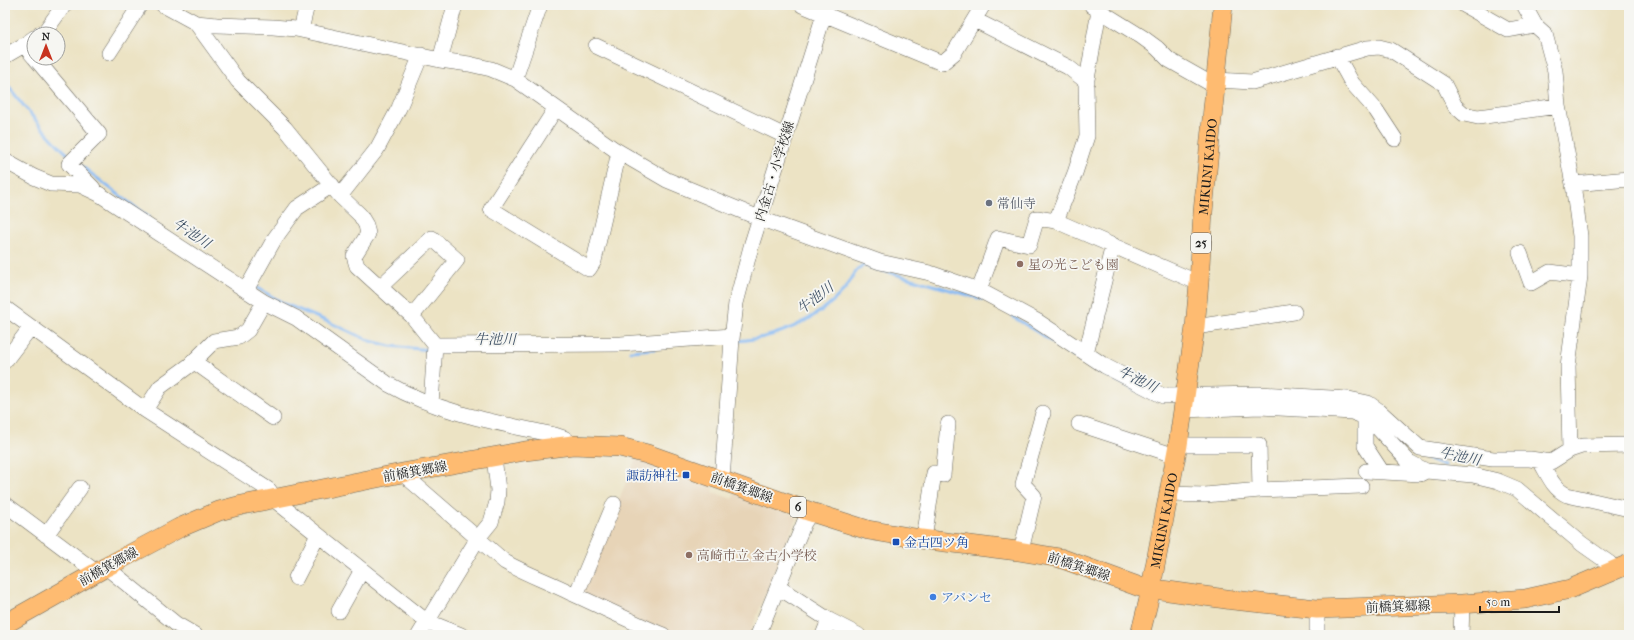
<svg xmlns="http://www.w3.org/2000/svg" width="1634" height="640" font-family="'IM FELL French Canon','Noto Serif JP',serif">
  <style>
    .built { fill: #e7d4b7 }
    .lines { fill: none; stroke-linecap: round; stroke-linejoin: round }
    .stream { stroke: #88bbf5; stroke-width: 3 }
    .minor-casing { stroke: #656257; stroke-width: 16 }
    .major-casing { stroke: #656257; stroke-width: 20 }
    .minor { stroke: #fff; stroke-width: 15 }
    .major { stroke: #febb71; stroke-width: 19 }
    .worship-dot { fill: #6b7280; stroke: #f6f6f2; stroke-width: 1.5 }
    .education-dot { fill: #8d6e63; stroke: #f6f6f2; stroke-width: 1.5 }
    .transit-dot { fill: #1a4fb4; stroke: #f6f6f2; stroke-width: 1.5 }
    .shop-dot { fill: #3f7fe0; stroke: #f6f6f2; stroke-width: 1.5 }
    .labels { text-anchor: middle; stroke-width: 3.5; stroke-linejoin: round; paint-order: stroke }
    .shield { fill: #f6f6f2; stroke: #5d5d5c; stroke-width: 1 }
    .shield-label { font-size: 12px; font-weight: bold; fill: #1c1c1c }
    .street-label { font-size: 13px; fill: #1c1c1c; stroke: #f6f6f2 }
    .worship-label { font-size: 13px; fill: #5b616d; stroke: #f6f6f2; text-anchor: start }
    .education-label { font-size: 13px; fill: #785e54; stroke: #f6f6f2; text-anchor: start }
    .transit-label { font-size: 13px; fill: #164399; stroke: #f6f6f2; text-anchor: end }
    .shop-label { font-size: 13px; fill: #366cbe; stroke: #f6f6f2; text-anchor: start }
    .water-label { font-size: 14px; font-style: italic; fill: #425468; stroke: #f6f6f2 }
  </style>
  <rect width="100%" height="100%" fill="#f6f6f2"/>
  <filter id="ink" filterUnits="userSpaceOnUse"><feTurbulence type="fractalNoise" baseFrequency=".025" numOctaves="2"/><feDisplacementMap in="SourceGraphic" scale="8" xChannelSelector="R" yChannelSelector="G"/><feConvolveMatrix kernelMatrix="1 2 1 2 8 2 1 2 1" color-interpolation-filters="sRGB"/></filter>
  <filter id="wash" filterUnits="userSpaceOnUse"><feTurbulence type="fractalNoise" baseFrequency=".012" numOctaves="4" result="noise"/><feDisplacementMap in="SourceGraphic" scale="16" xChannelSelector="R" yChannelSelector="G"/><feGaussianBlur stdDeviation="0.9" result="paint"/><feColorMatrix in="noise" values="0 0 0 0 0 0 0 0 0 0 0 0 0 0 0 0 0 1.4 0 .05"/><feComposite in="paint" operator="in"/></filter>
  <g filter="url(#wash)">
    <rect width="100%" height="100%" fill="#ece3c4"/>
    <path class="built" d="M636 458 714 486 713 492 732 499 735 493 797 516 749 635H669L580 594Z"/>
    <g class="lines">
      <path class="stream" d="M5 82C26 109 46 135 71 157
        M80 165 148 217
        M254 286 285 304 331 323 370 341 390 346 430 350
        M1012 316 1098 371 1152 398
        M736 341C776 339 818 320 845 289 852 281 853 271 863 265L982 299
        M630 351 654 349
        M1403 443 1411 452 1438 464 1445 465"/>
    </g>
  </g>
  <g filter="url(#ink)">
    <g class="lines">
      <g class="minor-casing">
        <path id="minor" d="M163 5 196 23 217 25 273 27 296 29 440 60 469 64 491 69 515 79 614 149 667 180 759 218 880 262 930 273 979 290 1037 321 1105 366 1163 396 1258 394 1349 399 1368 403 1378 410 1420 448 1493 459H1530L1551 462 1570 450 1568 366 1580 276V236L1573 184 1558 106 1555 71 1545 34 1535 25 1524 5
          M802 5 942 63 954 53 983 5
          M1464 5 1508 30 1535 25
          M1092 6 1142 37 1157 48 1169 60 1215 86
          M1099 11 1086 85 1087 136 1075 173 1056 221 1199 283
          M975 20 1068 67 1087 82
          M196 23 238 81 285 128 340 196 360 215 366 225 368 234 354 256 357 266 412 316 435 345 431 404
          M301 30 307 5
          M40 34 46 30 64 5
          M34 38 24 45 34 57
          M596 46 785 136
          M109 53 140 5
          M5 56 24 45
          M1337 56 1352 83 1376 110 1395 139
          M35 58 99 134 69 164 93 188
          M440 60 455 5
          M515 79 540 5
          M1216 80 1252 82 1367 48 1379 47 1391 50 1444 84 1455 106 1464 114 1478 117 1558 106
          M556 108 491 209 589 269 594 261 619 152
          M5 161 34 177 51 184 80 185 99 194 264 302 296 318 388 384C439 413 498 423 555 435L564 438 573 445
          M1573 184 1629 179
          M340 196 377 149 399 108 421 55
          M1520 253 1531 283 1550 272 1580 276
          M380 287 432 238 457 260 412 316
          M246 290 275 238 297 208 332 185
          M979 290 998 238 1029 245 1037 218 1056 221
          M5 308 145 410 269 490 277 502 426 621 461 635
          M1195 327 1294 312
          M435 345 621 344 732 336
          M1086 353 1113 245
          M5 361 31 327
          M193 361 273 418
          M145 410 160 387 190 365 214 341 239 337 248 330 264 302
          M1183 410 1260 407 1335 411 1352 412 1365 417 1375 425 1409 462 1426 471 1473 475 1498 481 1517 489 1582 544 1609 563 1615 570
          M1365 417V446L1382 472
          M1079 424 1176 456
          M1178 445H1259L1260 490
          M1570 450 1582 446 1629 445
          M1540 461C1548 474 1553 489 1567 495L1629 509
          M1366 471 1420 474 1426 471
          M402 473 505 562C526 574 549 582 571 593 602 607 632 622 663 635
          M722 480 732 339 736 303 752 243 827 5
          M1168 494 1205 495 1260 490 1361 486
          M5 504 96 572
          M46 535 80 488
          M924 539 934 473 943 475 948 424
          M1021 551 1034 496 1023 484 1043 413
          M106 567 176 624 195 635
          M296 578 318 535
          M778 587 829 620 858 635
          M576 595 614 504
          M339 611 362 570
          M419 635 478 538 491 522 497 502 498 490 494 457
          M758 635 804 523 811 512
          M823 635 829 620
          M1317 635V609
          M1461 635 1462 604"/>
      </g>
      <g class="major-casing">
        <g id="major">
          <path d="M5 624 106 567 179 528 219 511 242 505 402 473 525 451 573 445 620 447 647 454 811 512 868 530 921 539 1018 551 1060 558 1140 587 1233 600 1317 609 1462 604 1525 599 1570 589 1629 564"/>
          <path id="s1" d="M1140 635 1148 603 1178 445 1195 327 1199 283 1203 212 1223 5"/>
        </g>
      </g>
      <use href="#minor" class="minor"/>
      <use href="#major" class="major"/>
    </g>
  </g>
  <circle class="worship-dot" cx="989" cy="203" r="4"/>
  <g class="education-dot">
    <circle cx="1020" cy="264" r="4"/>
    <circle cx="689" cy="555" r="4"/>
  </g>
  <g class="transit-dot">
    <rect x="682" y="471" width="8" height="8" rx="2"/>
    <rect x="892" y="538" width="8" height="8" rx="2"/>
  </g>
  <circle class="shop-dot" cx="933" cy="597" r="4"/>
  <g class="labels">
    <g class="shield">
      <rect x="1191" y="233" width="20" height="20" rx="3"/>
      <rect x="790" y="497" width="16" height="20" rx="3"/>
    </g>
    <g class="shield-label">
      <text x="1201" y="247">25</text>
      <text x="798" y="511">6</text>
    </g>
    <g class="street-label">
      <text dy="5" stroke="none"><textPath href="#s1" startOffset="474">MIKUNI KAIDO</textPath></text>
      <text transform="translate(774 171) rotate(-73)" y="5">内金古・小学校線</text>
      <text transform="translate(415 471) rotate(-10)" y="5">前橋箕郷線</text>
      <text transform="translate(742 487) rotate(20)" y="5">前橋箕郷線</text>
      <text dy="5" stroke="none"><textPath href="#s1" startOffset="117">MIKUNI KAIDO</textPath></text>
      <text transform="translate(108 566) rotate(-29)" y="5">前橋箕郷線</text>
      <text transform="translate(1079 566) rotate(18)" y="5">前橋箕郷線</text>
      <text transform="translate(1398 606) rotate(-2)" y="5">前橋箕郷線</text>
    </g>
    <g class="worship-label">
      <text x="997" y="208">常仙寺</text>
    </g>
    <g class="education-label">
      <text x="1028" y="269">星の光こども園</text>
      <text x="697" y="560">高崎市立 金古小学校</text>
    </g>
    <g class="transit-label">
      <text x="678" y="480">諏訪神社</text>
      <text x="904" y="547" text-anchor="start">金古四ツ角</text>
    </g>
    <g class="shop-label">
      <text x="941" y="602">アバンセ</text>
    </g>
    <g class="water-label">
      <text transform="translate(192 233) rotate(34)" y="5">牛池川</text>
      <text transform="translate(815 298) rotate(-38)" y="5">牛池川</text>
      <text x="495" y="344">牛池川</text>
      <text transform="translate(1138 379) rotate(26)" y="5">牛池川</text>
      <text transform="translate(1460 456) rotate(12)" y="5">牛池川</text>
    </g>
  </g>
  <rect width="1634" height="640" fill="none" stroke="#f6f6f2" stroke-width="20"/>
  <g transform="translate(46 46)"><circle r="19" fill="#f6f6f2" stroke="#9f9f9c"/>
  <path d="M0-3L7 15L0 10L-7 15Z" fill="#c8321e"/>
  <text y="-6" font-size="11" font-weight="bold" text-anchor="middle" fill="#1c1c1c">N</text>
  </g>
  <path d="M1480 606v6h79v-6" fill="none" stroke="#1c1c1c" stroke-width="2"/>
  <text x="1486" y="606" font-size="12" fill="#1c1c1c" stroke="#f6f6f2" stroke-width="3" paint-order="stroke">50 m</text>
</svg>
